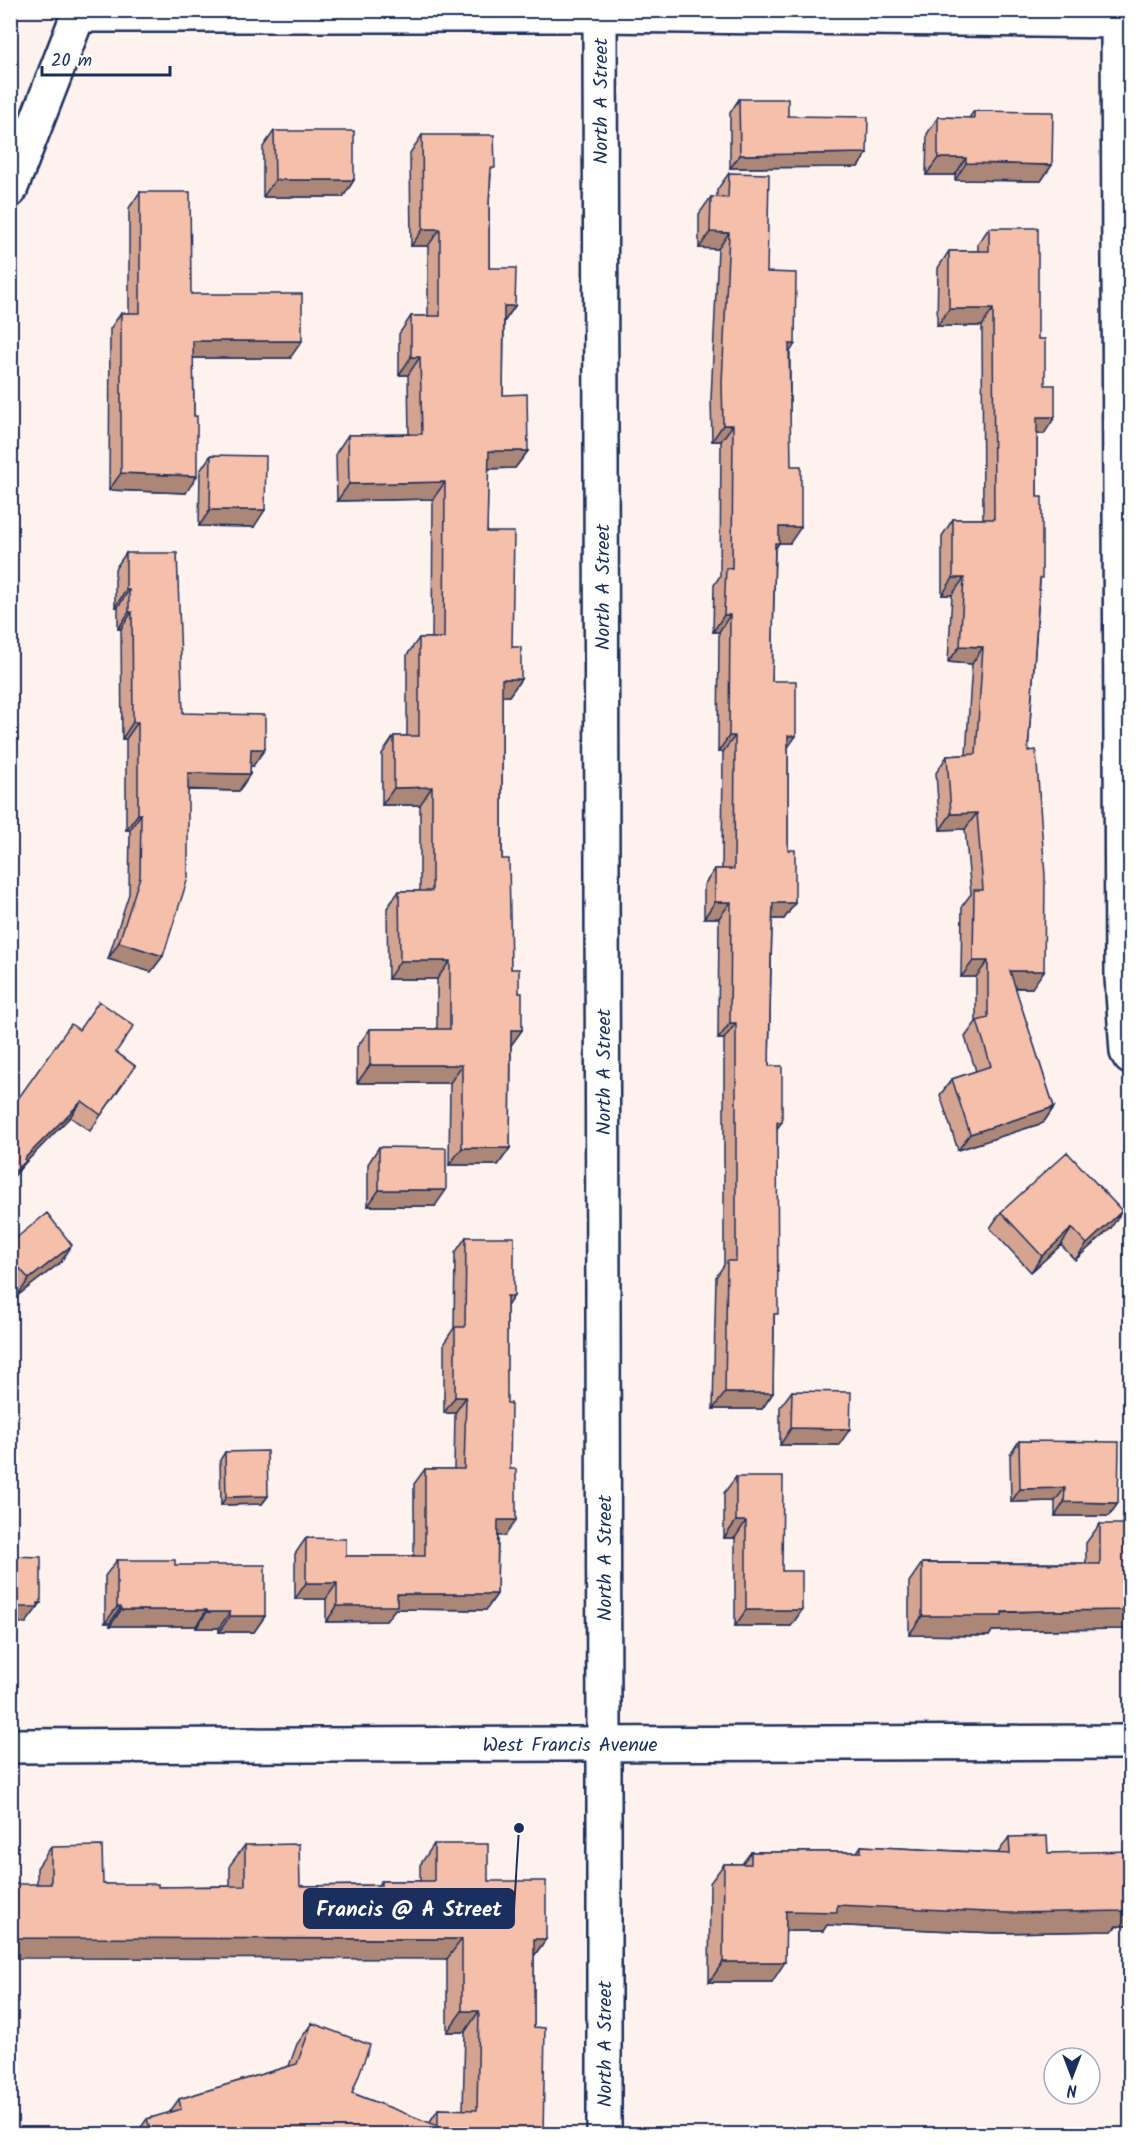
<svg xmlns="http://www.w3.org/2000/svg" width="1141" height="2145" font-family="Kalam,sans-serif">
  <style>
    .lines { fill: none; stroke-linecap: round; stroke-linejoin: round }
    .minor-casing { stroke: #1b2f5e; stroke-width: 38 }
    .tertiary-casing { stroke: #1b2f5e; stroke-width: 38 }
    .primary-casing { stroke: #1b2f5e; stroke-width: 38 }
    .minor { stroke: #fff; stroke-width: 33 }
    .tertiary { stroke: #fff; stroke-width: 33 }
    .primary { stroke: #fff; stroke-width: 33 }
    .wall { fill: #d4a491; stroke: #1b2f5e; stroke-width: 1.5 }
    .shaded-wall { fill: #ac8676; stroke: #1b2f5e; stroke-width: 1.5 }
    .building { fill: #f6bfa9; stroke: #1b2f5e; stroke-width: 1.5 }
    .labels { text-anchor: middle; stroke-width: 6; stroke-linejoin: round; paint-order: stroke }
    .street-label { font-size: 20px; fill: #1b2f5e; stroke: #fff }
    .leader { fill: none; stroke: #1b2f5e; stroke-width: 2 }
    .callout-dot { fill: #1b2f5e; stroke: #fff; stroke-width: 2 }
    .callout { fill: #1b2f5e; stroke: #1b2f5e; stroke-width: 2 }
    .callout-label { font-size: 21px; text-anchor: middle; font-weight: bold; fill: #fff }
  </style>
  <rect width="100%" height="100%" fill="#fdf2ee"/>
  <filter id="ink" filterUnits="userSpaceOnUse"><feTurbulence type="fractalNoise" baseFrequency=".0167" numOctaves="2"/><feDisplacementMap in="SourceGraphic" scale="12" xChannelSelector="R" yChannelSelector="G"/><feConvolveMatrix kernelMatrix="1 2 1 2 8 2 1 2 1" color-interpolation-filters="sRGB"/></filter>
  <g filter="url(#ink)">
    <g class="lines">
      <g class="minor-casing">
        <path id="minor" d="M78 15H600L1130 21
          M1118 21 1122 978 1127 1052 1130 1057
          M10 190 78 15V10
          M604 1743V2134"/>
      </g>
      <g class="tertiary-casing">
        <path id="tertiary" d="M600 10 604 1743"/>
      </g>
      <g class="primary-casing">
        <path id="primary" d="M10 1746 1130 1742"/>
      </g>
      <use href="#minor" class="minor"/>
      <use href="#tertiary" class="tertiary"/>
      <use href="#primary" class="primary"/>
    </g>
    <path class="wall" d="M739 99 788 116 867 153 858 167 730 168V113Z
      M974 111 1052 165 1041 181 955 180V175H926L927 134 938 117 969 118Z
      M274 131 354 180 343 197H263V147Z
      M422 135 491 174 489 203V268L515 306 504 322 503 395 528 451 515 468 488 469 487 532 512 647 521 679 509 696H502V859L511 969 519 993 522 1030 511 1045 510 1148 498 1165H449L450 1083H357V1047L370 1029H437V979H388L387 908 399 891H420V805H382V754L394 736H407V655L419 638H432L433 499 337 501 336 453 348 435 409 434 408 375H399V334L411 316H428V246H411L410 153Z
      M729 173 767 272 790 352V543H779L775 549 772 681 788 747V850L795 903 784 919H772L769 1066 777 1129 773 1393 762 1409H713L716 1277 724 1265V1039H718L719 918H704V885L715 869H722L723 752H718L719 632H713L714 585 720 576 721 441H712L711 399 718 249 699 248V214L711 197 717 198V190Z
      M140 192 191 294 290 358H193L194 416 186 493 109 490 110 329 121 313H129V208Z
      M989 228 1038 339 1044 434H1037V497L1040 582 1028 751 1032 988H1015L1054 1107 1043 1123 958 1150 940 1095 952 1079 976 1071 965 1037 976 1022V977H961L962 906 971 894 965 829 940 830 936 773 947 756 966 755 972 664 948 662 952 595H942V536L953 519H983L982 326H937L938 268 949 251H978V244Z
      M211 455 254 527 199 526 200 471Z
      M126 553 183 713 253 766H250V774L239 791 188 790 163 956 151 972 108 959 129 894 130 830H126V739H122L121 629H118V607H115V569Z
      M116 1052 135 1066 90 1131 70 1117 24 1164 10 1181V1110Z
      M379 1147 435 1206H368V1164Z
      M1001 1212 1111 1228 1075 1260 1061 1245 1031 1272 990 1228Z
      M466 1237 507 1307 505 1536 498 1535 497 1594 486 1610 395 1609 386 1621 326 1622V1599H295V1554L306 1538 346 1556H414V1484L425 1469H454L455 1413H444V1343L454 1328 455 1253Z
      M10 1243 61 1262 17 1296 10 1287Z
      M792 1391 839 1445H780V1407Z
      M1019 1441 1118 1503 1109 1516H1055V1501L1011 1502 1010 1455Z
      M225 1452 268 1496 262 1504 221 1505 220 1460Z
      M736 1477 802 1610 791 1626H735V1538H724V1493Z
      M1100 1524 1131 1629 1028 1630 992 1631 989 1636 909 1635V1582L922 1563H1086V1543Z
      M117 1560 175 1565 265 1616 254 1632H219V1628H196V1626H110V1623H105V1576Z
      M1009 1837 1048 1853 1131 1852V1926H1116L1112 1931 995 1933 827 1925 823 1931H786L772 1982H709L710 1883 724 1864H742L751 1852H857L861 1846 998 1853Z
      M434 1844 488 1881 546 1939 534 1956V2027L543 2134H136L147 2119 169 2113 179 2099 289 2066 297 2044 312 2023 352 2093 429 2123 438 2109 463 2110 465 2032H447V1959L37 1884V1868L51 1847 103 1884 158 1887 230 1886V1865L245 1845 300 1886 378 1885 381 1881H420V1865Z"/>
    <path class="shaded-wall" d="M867 153 858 167 730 168 740 155Z
      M938 158H966L955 175H926Z
      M966 163 1052 165 1041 181 955 180Z
      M275 180H354L343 197H263Z
      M423 229H440L428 246H411Z
      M710 232 729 233 718 249 699 248Z
      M504 306H515L503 323Z
      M949 309H993L982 326H937Z
      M193 341H302L290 358H181Z
      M789 344H795L784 361Z
      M411 357H420L408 375H399Z
      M1037 417H1055L1044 434H1026Z
      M723 425H733L721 441H712Z
      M489 451H528L515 468 477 469Z
      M121 473 197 476 186 493 109 490Z
      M445 482 433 499 337 501 349 484Z
      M210 510H265L254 527 199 526Z
      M779 527H801L790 543H779L768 559Z
      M953 578H964L952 595H942Z
      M126 590H129L118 607H115Z
      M129 612H132L121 629H118Z
      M724 615H730L719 632H713Z
      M960 646 983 647 972 664 948 662Z
      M502 679H521L509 696H490Z
      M133 722H138L126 739H122Z
      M729 736H735L723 752H718Z
      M788 736H796L784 753Z
      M251 749H265L253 766H239Z
      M188 773 250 774 239 791 177 789Z
      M432 787 420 805H382L394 788Z
      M977 813 965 829 940 830 951 814Z
      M138 814H141L130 830H126Z
      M715 902H731L719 918H704Z
      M773 903H795L784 919H761Z
      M119 942 163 956 151 972 108 959Z
      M400 961H450L437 979H388Z
      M973 961H988L976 977H961Z
      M1010 971H1044L1032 988 998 987Z
      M730 1023H736L724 1039H718Z
      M511 1030H522L510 1047Z
      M370 1065H462L450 1083H357Z
      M82 1101 70 1117 24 1164 10 1181V1176L24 1159Z
      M1054 1107 1043 1123 958 1150 970 1134Z
      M777 1122H782L770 1138Z
      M462 1148H510L498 1165H449Z
      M379 1190H446L435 1206H368Z
      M1122 1211 1111 1228 1075 1260 1087 1244Z
      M1072 1228 1061 1245 1031 1272 1042 1256Z
      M72 1245 61 1262 17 1296 29 1279Z
      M507 1296H514L503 1312Z
      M725 1393H773L762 1409H713Z
      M455 1397H466L455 1413H444Z
      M791 1428 850 1429 839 1445H780Z
      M1065 1488 1055 1501 1011 1502 1020 1489Z
      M268 1496 262 1504 221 1505 226 1497Z
      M1064 1502 1118 1503 1109 1516H1055Z
      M498 1520H516L505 1536 487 1535Z
      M736 1521H746L735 1538H724Z
      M306 1583H337L326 1599H295Z
      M397 1594H497L486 1610 395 1609 386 1621 326 1622 337 1606Z
      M38 1603H41L26 1623H10V1607Z
      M117 1607H121L110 1623H105Z
      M121 1610H207L196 1626H110Z
      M746 1610H802L791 1626H735Z
      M1131 1610V1629L1028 1630 992 1631 989 1636 909 1635 922 1616 1041 1611Z
      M207 1612H230L219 1628H196Z
      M230 1616H265L254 1632H219Z
      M837 1905 1131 1906V1926H1116L1112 1931 995 1933 827 1925 823 1931H772L786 1911Z
      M10 1938 462 1939 447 1959 10 1958Z
      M534 1939H546L531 1960Z
      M723 1962H785L772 1982H709Z
      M462 2011H479L465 2032H447Z"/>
    <path class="building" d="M739 99H788V116L868 117 867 153 740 155Z
      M974 111 1053 112 1052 165 966 163V158H938V117L974 118Z
      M274 131H354V180H275Z
      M422 135H494L495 168H491L489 203V268H516L515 306H504L503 395 527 394 528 451H489L487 532H514L512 647H521V679H502V859H509L511 969H519V993H522V1030H511L510 1148H462V1065H370V1029H450V961H400L399 891H432V787L394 788V736H419V638H444L445 482 349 484 348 435 422 434 420 357H411V316H440V229H423Z
      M729 173 769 174 767 272 796 273 795 344H789L791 466H801V527H779V543H775L772 681H796V736H788V850H795V903H773L771 957 769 1066H782V1122H777L778 1314H774L773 1393H725L727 1261H736V1023H730L731 902H715V869H734L735 736H729L730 615H724L726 568 732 569 733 425H723L722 383 729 233 710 232 711 197 728 198Z
      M140 192H190L191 294H302V341H193L194 416H197V476L121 473V313H140Z
      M989 228H1038V339H1045V385H1055V417H1037V497H1042V578H1040L1028 751 1036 750 1045 876 1044 971H1010L1054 1107 970 1134 952 1079 991 1066 977 1021 988 1018V961H973L974 890H983L977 813 951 814 947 756 976 754 983 647 960 646 964 578H953V519H994L993 309H949V251H989Z
      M211 455 266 456 265 510H210Z
      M126 553H177L183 713 265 715V749H251L250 774 188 773V878L163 956 119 942 140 877 141 814H138V722H133L132 612H129V590H126Z
      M99 1001 134 1026 116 1052 135 1066 101 1115 82 1101 24 1159 26 1161 10 1176V1110L71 1024 79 1030Z
      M379 1147 446 1148V1190H379Z
      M1067 1152 1122 1211 1087 1244 1072 1228 1042 1256 1001 1212Z
      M47 1213 72 1245 29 1279 10 1257V1243Z
      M466 1237H514V1296H507V1403H511L510 1469H516V1520H498L497 1594H397V1606H337V1583H306V1538L346 1539V1556H425V1469H464L466 1397H455V1327H465Z
      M792 1391 851 1392 850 1429 791 1428Z
      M1019 1441 1119 1442 1118 1503 1064 1502 1065 1488 1020 1489Z
      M267 1451 268 1496 226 1497 225 1452Z
      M736 1477H783L782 1571H802V1610H746V1521H736Z
      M1100 1524H1131V1610L1041 1611 1002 1612V1616H922V1563L1100 1564Z
      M10 1556 41 1557V1603H38V1607H10Z
      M117 1560H175V1565H265V1616H230V1612H207V1610H121V1607H117Z
      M1047 1836 1048 1853 1131 1851V1906H1126V1911L1009 1913 837 1905V1912L786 1911 785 1962H723L724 1864H751V1852H861V1846L1010 1854 1009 1837Z
      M299 1844 300 1886 381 1885V1881H434V1844H488V1881H546V1939H534V2027L545 2028 543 2134H152L147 2119 181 2109 179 2099 297 2064 312 2023 370 2045 352 2093 438 2126V2109L477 2110 479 2011H462V1939L10 1938V1884H51V1847L102 1846 103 1884H158V1887L245 1886V1845Z
      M800 2130V2134H729V2131Z"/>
  </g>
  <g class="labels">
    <g class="street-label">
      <text transform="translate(600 101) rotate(-90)" y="7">North A Street</text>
      <text transform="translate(602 587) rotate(-90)" y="7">North A Street</text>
      <text transform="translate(603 1072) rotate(-90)" y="7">North A Street</text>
      <text transform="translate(604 1558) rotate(-90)" y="7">North A Street</text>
      <text x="570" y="1751">West Francis Avenue</text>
      <text transform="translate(604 2044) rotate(-90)" y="7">North A Street</text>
    </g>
  </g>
  <path class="leader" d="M519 1828L514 1909"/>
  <circle class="callout-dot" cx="519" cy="1828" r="6"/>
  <rect class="callout" x="304" y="1889" width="210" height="39" rx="6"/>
  <g class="callout-label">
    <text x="409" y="1916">Francis @ A Street</text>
  </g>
  <rect width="1141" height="2145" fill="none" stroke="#fff" stroke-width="36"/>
  <rect x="18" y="18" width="1105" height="2109" fill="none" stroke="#1b2f5e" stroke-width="2" filter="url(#ink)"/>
  <g transform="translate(1072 2076) rotate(180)"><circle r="28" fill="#ffffff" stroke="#a4acbf" stroke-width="1.5"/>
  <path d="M0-4.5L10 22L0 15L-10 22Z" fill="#1b2f5e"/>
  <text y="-9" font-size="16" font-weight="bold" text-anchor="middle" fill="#1b2f5e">N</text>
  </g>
  <path d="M42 66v9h128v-9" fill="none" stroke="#1b2f5e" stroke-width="3"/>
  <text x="51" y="66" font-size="18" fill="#1b2f5e" stroke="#ffffff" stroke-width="4.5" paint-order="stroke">20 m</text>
</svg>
